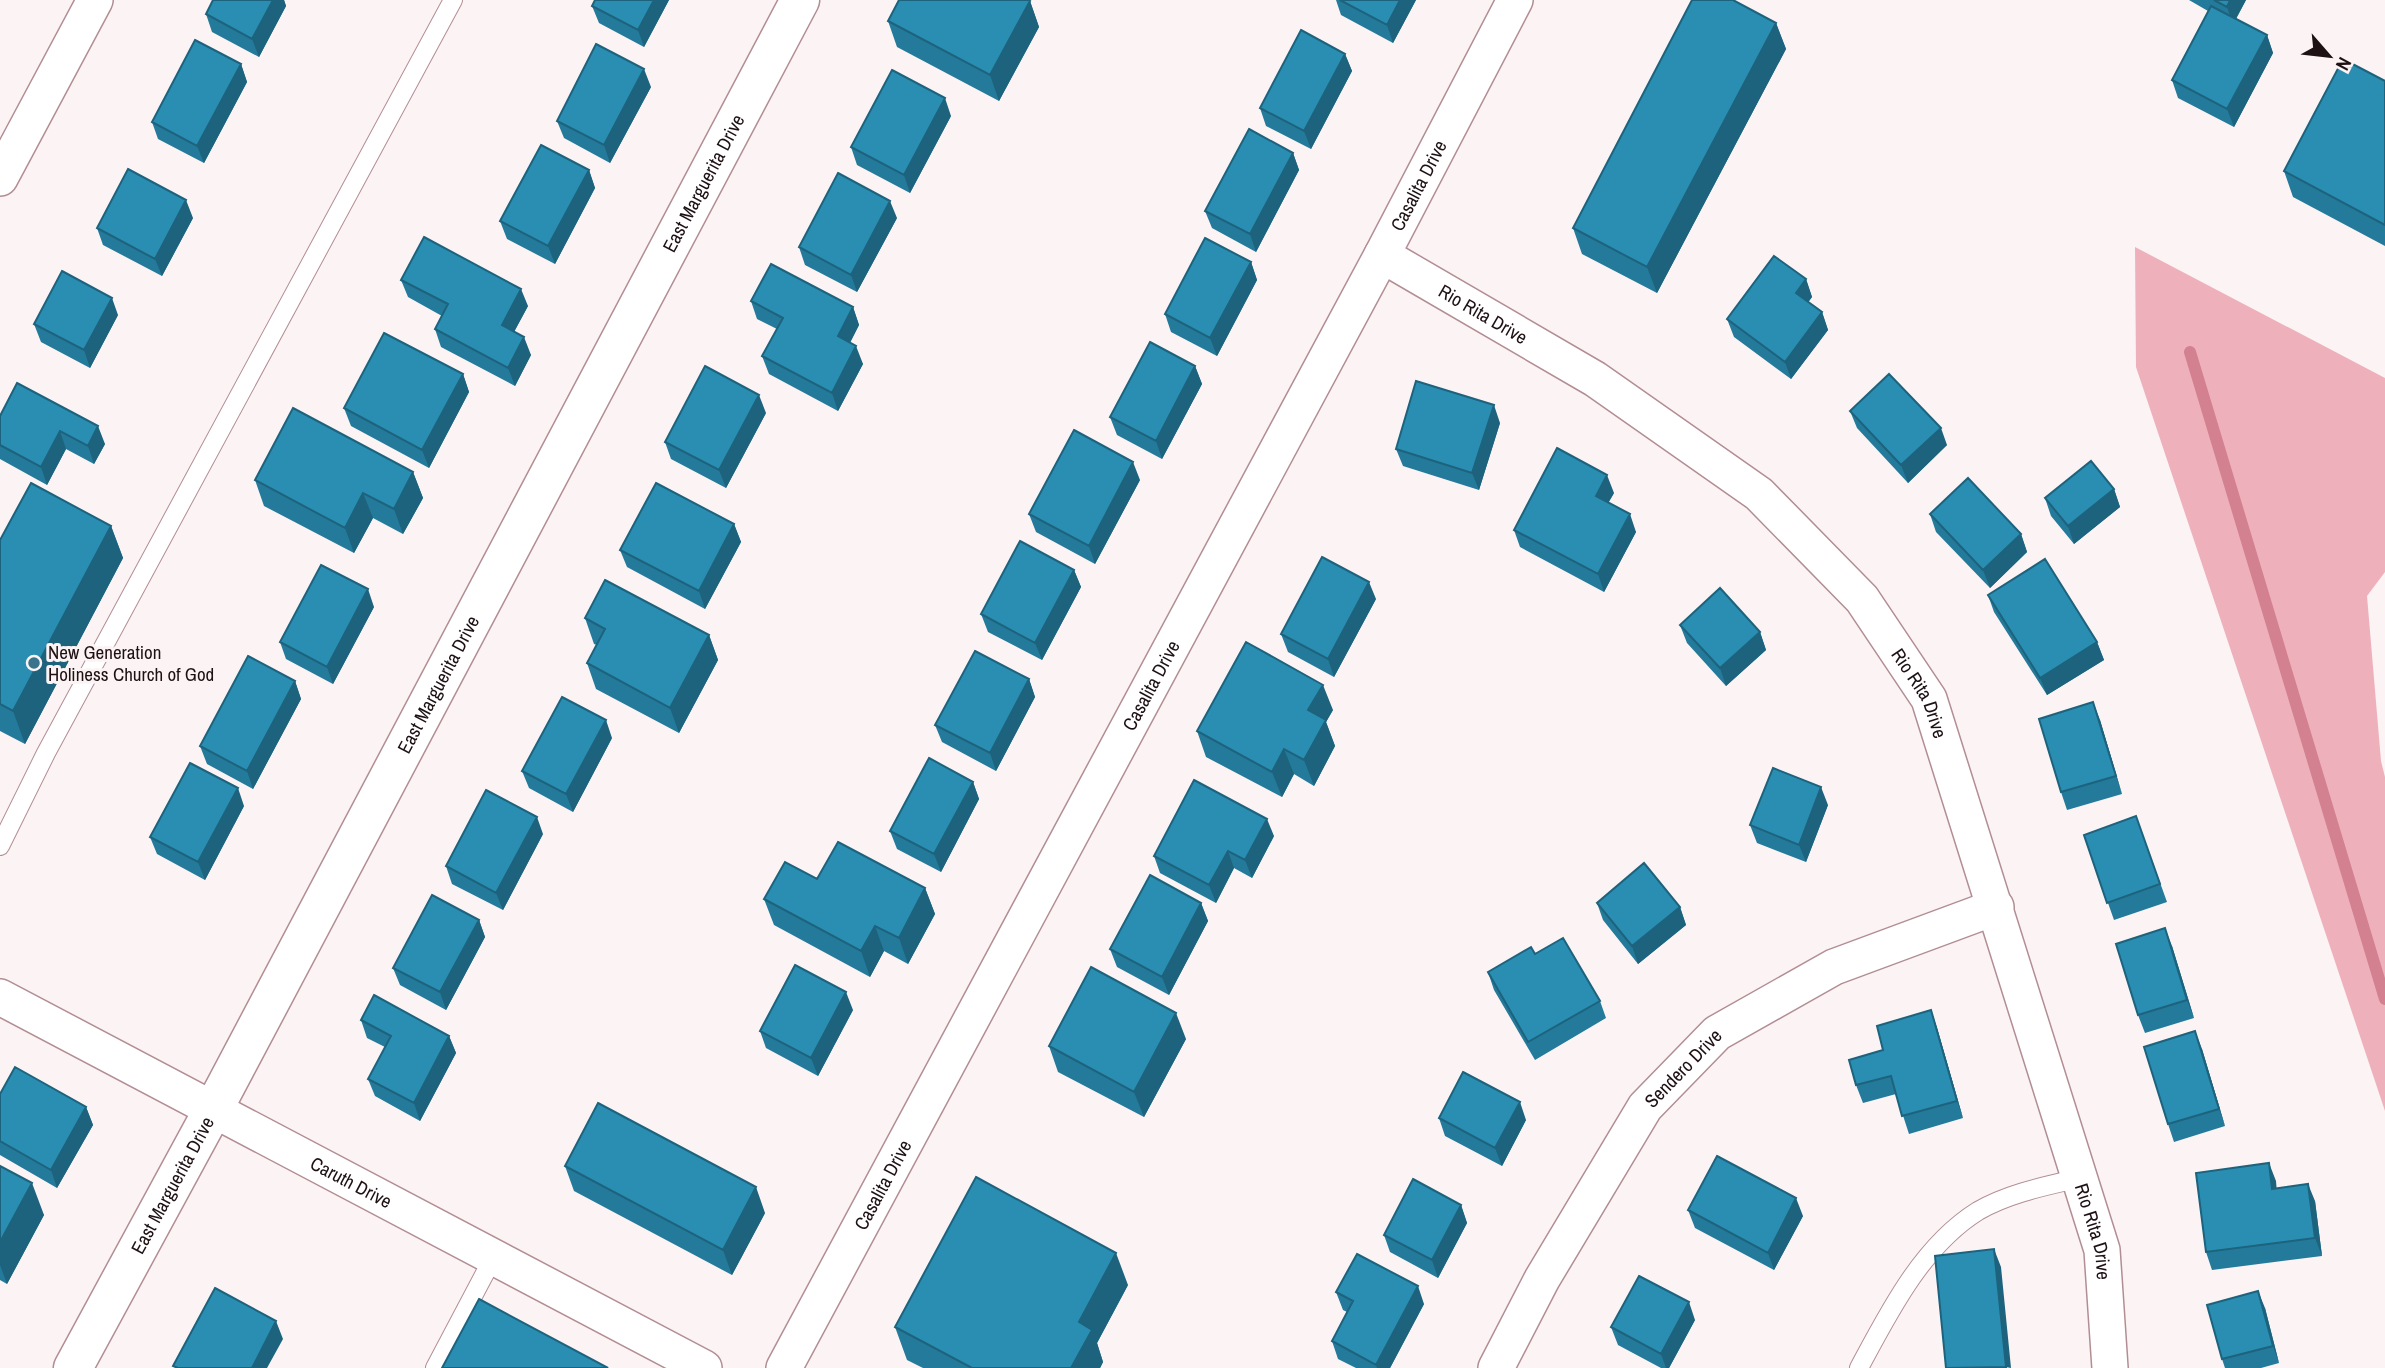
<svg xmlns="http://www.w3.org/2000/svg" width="2385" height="1368" font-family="'Archivo Narrow',sans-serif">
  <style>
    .green { fill: #eeb1bb }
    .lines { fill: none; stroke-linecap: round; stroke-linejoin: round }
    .stream { stroke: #d38090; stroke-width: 12 }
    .lane-casing { stroke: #b28e94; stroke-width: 20 }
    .street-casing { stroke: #b28e94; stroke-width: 38 }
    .secondary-casing { stroke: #b28e94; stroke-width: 41 }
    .lane { stroke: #fff; stroke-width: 18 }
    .street { stroke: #fff; stroke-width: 35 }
    .secondary { stroke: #fff; stroke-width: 38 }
    .wall { fill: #247a9a }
    .shaded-wall { fill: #1d637d }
    .building { fill: #2a8eb3; stroke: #1d637d; stroke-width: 2 }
    .poi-dot { fill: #39748c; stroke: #fbf3f4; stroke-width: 2.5 }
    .labels { text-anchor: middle; stroke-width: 6; stroke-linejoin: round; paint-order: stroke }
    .street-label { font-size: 19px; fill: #1e1114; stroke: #fbf3f4 }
    .poi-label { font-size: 19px; fill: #1e1114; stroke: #fbf3f4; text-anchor: start }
  </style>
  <rect width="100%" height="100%" fill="#fbf3f4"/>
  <path class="green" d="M2135 247 2385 378V572L2367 596 2381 761 2385 777V1111L2136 367Z"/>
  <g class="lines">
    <path class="stream" d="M2190 352 2385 999"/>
    <g class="lane-casing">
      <path id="lane" d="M0 846 46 753 453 0
        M435 1368 493 1258
        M1859 1368C1889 1312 1922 1246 1978 1211 2009 1193 2046 1186 2080 1178"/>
    </g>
    <g class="street-casing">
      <g id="street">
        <path d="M0 178 95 0"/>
        <path id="s1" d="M1382 255 1595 379 1759 494 1862 599 1929 699 2102 1250 2110 1368"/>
        <path id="s2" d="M0 997 704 1368"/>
        <path id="s3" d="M784 1368 1382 255 1515 0"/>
        <path id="s4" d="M1496 1368 1542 1279 1645 1107 1717 1033 1834 967 1996 907"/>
      </g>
    </g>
    <g class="secondary-casing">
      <g id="secondary">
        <path id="s5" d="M73 1368 213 1110 800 0"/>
      </g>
    </g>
    <use href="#lane" class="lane"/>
    <use href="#street" class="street"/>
    <use href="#secondary" class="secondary"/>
  </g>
  <path class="wall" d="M213 0H284L286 6 259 57 212 32 206 14Z
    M595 0H669L644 47 599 23 592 6Z
    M1336 0H1416L1393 43 1341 15Z
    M2189 0H2246L2236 19 2267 35 2273 53 2234 127 2178 98 2172 80 2208 11Z
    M1030 1 1039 27 999 101 897 47 888 21Z
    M1776 23 1786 49 1657 293 1582 254 1573 228Z
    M1345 54 1352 71 1311 149 1266 126 1260 108Z
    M241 64 247 82 204 163 158 139 152 122Z
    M2385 81V246L2293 197 2284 171Z
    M651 87 610 163 564 138 557 121Z
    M951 116 910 193 857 165 851 147Z
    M1293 153 1299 170 1256 252 1212 228 1205 211Z
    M589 170 595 188 555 264 507 239 500 221Z
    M193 218 162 276 103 245 97 228Z
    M897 218 857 292 805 265 799 247Z
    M1251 262 1257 280 1217 356 1171 332 1165 314Z
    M1806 279 1812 297 1808 302 1822 312 1828 330 1791 379 1734 337 1727 319Z
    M401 280 528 306 514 332 531 355 515 386 441 347 435 329 442 316 408 297Z
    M751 301 853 307 859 325 850 343 863 364 838 411 769 374 762 356 777 329 757 319Z
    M118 315 90 368 41 342 34 324Z
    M1195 366 1202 384 1162 459 1117 435 1110 417Z
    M463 374 469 392 429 468 351 426 344 408Z
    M17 383 105 444 94 464 66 449 47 485 0 459V416Z
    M1850 411 1947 445 1908 483 1857 428Z
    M766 413 726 488 671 459 665 442Z
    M1500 423 1479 490 1403 466 1396 449Z
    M413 472 423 498 403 534 373 518 354 553 264 506 255 480Z
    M1140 480 1095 564 1036 532 1029 514Z
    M2114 489 2120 507 2074 544 2051 516 2045 498Z
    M1614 493 1608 503 1636 532 1604 592 1520 547 1514 530Z
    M1930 514 2021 534 2027 552 1990 588 1936 532Z
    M734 524 741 542 705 609 627 567 620 550Z
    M111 526 123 558 25 744 0 731V540Z
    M1074 570 1081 587 1042 660 988 632 981 614Z
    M1988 595 2097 642 2104 660 2047 695 1994 612Z
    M1376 599 1334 677 1288 652 1281 634Z
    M374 607 333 684 286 659 280 642Z
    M585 618 709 635 718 660 679 733 596 689 587 663 597 645 594 644Z
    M1680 625 1760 632 1766 650 1726 686 1687 643Z
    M1029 679 1035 697 996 771 942 742 935 725Z
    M295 681 301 699 253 789 207 764 200 746Z
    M1333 710 1326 722 1335 746 1314 786 1294 774 1282 797 1206 757 1197 731Z
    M2100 720 2122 794 2067 810 2061 792Z
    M612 738 573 812 529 788 522 771Z
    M973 782 979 799 941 872 897 849 890 831Z
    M1828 805 1806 862 1757 843 1750 825Z
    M244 806 205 880 157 854 150 837Z
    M2136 816 2167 902 2114 920 2084 835Z
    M543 834 503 910 452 884 446 866Z
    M1274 836 1252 878 1234 868 1216 903 1160 873 1154 856Z
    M817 879 925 888 935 914 908 964 884 951 870 977 774 925 764 899Z
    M1201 903 1208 921 1169 995 1117 967 1110 949Z
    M1597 903 1680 907 1686 925 1638 964 1603 920Z
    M479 920 485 937 446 1010 400 985 393 968Z
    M2172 946 2194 1018 2145 1033 2138 1015Z
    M1535 954 1600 1001 1606 1018 1535 1060 1494 990 1488 972Z
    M853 1010 818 1076 766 1048 760 1031Z
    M1931 1010 1937 1028 1963 1118 1909 1134 1896 1094 1863 1103 1856 1085 1883 1050Z
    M361 1020 449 1036 456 1053 420 1121 375 1096 368 1079 385 1047 367 1038Z
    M1186 1039 1144 1117 1058 1072 1049 1046Z
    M2202 1049 2225 1126 2174 1142 2168 1124Z
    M0 1094 86 1107 93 1125 57 1188 0 1155Z
    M1439 1118 1526 1120 1502 1166 1445 1136Z
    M0 1166 44 1215 7 1284 0 1280Z
    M565 1166 765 1213 732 1275 574 1191Z
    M2276 1181V1188L2315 1201 2322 1256 2212 1270 2206 1252Z
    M1461 1205 1467 1223 1438 1278 1390 1252 1384 1235Z
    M1688 1210 1803 1216 1774 1270 1695 1228Z
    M1128 1285 1097 1343 1103 1362 1100 1368H923L907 1360 895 1327Z
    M1336 1292 1424 1304 1390 1368H1356L1338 1359 1332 1341 1347 1312 1343 1310Z
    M2265 1308 2279 1363 2261 1368H2225L2222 1359Z
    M1695 1320 1669 1368H1661L1618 1345 1611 1327Z"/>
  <path class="shaded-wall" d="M273 0H284L286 6 259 57 252 39Z
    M654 0H669L644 47 638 30Z
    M1400 0H1416L1393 43 1387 25Z
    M2230 0H2246L2233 24 2227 7Z
    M1030 1 1039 27 999 101 990 75Z
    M1776 23 1786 49 1657 293 1647 267Z
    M2267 35 2273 53 2234 127 2227 109Z
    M1345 54 1352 71 1311 149 1304 131Z
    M241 64 247 82 204 163 197 146Z
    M644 69 651 87 610 163 604 145Z
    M945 98 951 116 910 193 904 175Z
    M1293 153 1299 170 1256 252 1250 234Z
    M589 170 595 188 555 264 548 246Z
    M186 200 193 218 162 276 155 259Z
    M890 201 897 218 857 292 851 275Z
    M1251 262 1257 280 1217 356 1210 338Z
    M1806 279 1812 297 1802 311 1796 293Z
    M521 289 528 306 508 343 502 325Z
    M112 298 118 315 90 368 84 350Z
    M853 307 859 325 844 354 838 336Z
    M1822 312 1828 330 1791 379 1785 362Z
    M524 337 531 355 515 386 508 368Z
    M856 346 863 364 838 411 832 393Z
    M1195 366 1202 384 1162 459 1156 441Z
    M463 374 469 392 429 468 422 450Z
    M759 395 766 413 726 488 719 470Z
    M1494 405 1500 423 1479 490 1472 473Z
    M98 426 105 444 94 464 88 446Z
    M1941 428 1947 445 1908 483 1901 465Z
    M60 431 66 449 47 485 41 467Z
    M1133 462 1140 480 1095 564 1089 546Z
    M413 472 423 498 403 534 394 509Z
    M1607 475 1614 493 1602 514 1596 496Z
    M2114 489 2120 507 2074 544 2068 526Z
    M363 493 373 518 354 553 345 528Z
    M1630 514 1636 532 1604 592 1598 574Z
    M734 524 741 542 705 609 699 591Z
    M111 526 123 558 25 744 13 711Z
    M2021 534 2027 552 1990 588 1983 570Z
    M1074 570 1081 587 1042 660 1035 643Z
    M1369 582 1376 599 1334 677 1328 659Z
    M368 589 374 607 333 684 327 667Z
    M1760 632 1766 650 1726 686 1720 668Z
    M709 635 718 660 679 733 670 708Z
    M2097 642 2104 660 2047 695 2040 678Z
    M1029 679 1035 697 996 771 990 753Z
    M295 681 301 699 253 789 247 771Z
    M1323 685 1333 710 1326 722 1335 746 1314 786 1304 760 1308 710Z
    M2093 702 2100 720 2122 794 2116 776Z
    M606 720 612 738 573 812 566 794Z
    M1284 749 1294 774 1282 797 1272 772Z
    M973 782 979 799 941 872 934 854Z
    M1821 787 1828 805 1806 862 1799 845Z
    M238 788 244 806 205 880 198 862Z
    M537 817 543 834 503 910 496 893Z
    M1267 819 1274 836 1252 878 1245 860Z
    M1228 851 1234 868 1216 903 1209 885Z
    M925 888 935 914 908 964 899 938Z
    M1201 903 1208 921 1169 995 1162 977Z
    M1680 907 1686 925 1638 964 1632 946Z
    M479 920 485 937 446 1010 440 992Z
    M875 926 884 951 870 977 861 951Z
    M2165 928 2172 946 2194 1018 2187 1000Z
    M846 992 853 1010 818 1076 811 1058Z
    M1931 1010 1937 1028 1963 1118 1957 1101Z
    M1176 1013 1186 1039 1144 1117 1134 1092Z
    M2195 1031 2202 1049 2225 1126 2219 1109Z
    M449 1036 456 1053 420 1121 414 1103Z
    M1520 1102 1526 1120 1502 1166 1495 1148Z
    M86 1107 93 1125 57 1188 51 1170Z
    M2269 1163 2276 1181 2278 1206 2272 1189Z
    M32 1183 44 1215 7 1284 0 1265V1242Z
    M2308 1184 2315 1201 2322 1256 2315 1238Z
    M756 1187 765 1213 732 1275 723 1250Z
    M1796 1198 1803 1216 1774 1270 1768 1253Z
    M1461 1205 1467 1223 1438 1278 1432 1260Z
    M1994 1249 2001 1267 2011 1368 2006 1367Z
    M1116 1253 1128 1285 1097 1343 1103 1362 1100 1368H1071L1079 1322Z
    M1418 1286 1424 1304 1390 1368H1377L1376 1365Z
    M2258 1291 2265 1308 2279 1363 2273 1346Z
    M1689 1302 1695 1320 1669 1368H1666L1661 1354Z
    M276 1321 283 1339 267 1368H252Z"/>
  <path class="building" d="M213 0H273L252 39 206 14Z
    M595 0H654L638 30 592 6Z
    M899 0H1028L1030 1 990 75 888 21Z
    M1340 0H1400L1387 25Z
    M1692 0H1733L1776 23 1647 267 1573 228Z
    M2214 0H2230L2227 7Z
    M2211 6 2267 35 2227 109 2172 80Z
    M1301 30 1345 54 1304 131 1260 108Z
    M195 40 241 64 197 146 152 122Z
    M596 44 644 69 604 145 557 121Z
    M2343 59 2385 81V225L2284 171Z
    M892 70 945 98 904 175 851 147Z
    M1249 129 1293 153 1250 234 1205 211Z
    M541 145 589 170 548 246 500 221Z
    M128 169 186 200 155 259 97 228Z
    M838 173 890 201 851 275 799 247Z
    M424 237 521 289 502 325 524 337 508 368 435 329 448 304 401 280Z
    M1205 238 1251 262 1210 338 1165 314Z
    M1774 256 1806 279 1796 293 1822 312 1785 362 1727 319Z
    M771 264 853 307 838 336 856 346 832 393 762 356 783 318 751 301Z
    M62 271 112 298 84 350 34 324Z
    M384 333 463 374 422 450 344 408Z
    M1150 342 1195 366 1156 441 1110 417Z
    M705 366 759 395 719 470 665 442Z
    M1889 374 1941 428 1901 465 1850 411Z
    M1416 381 1494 405 1472 473 1396 449Z
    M17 383 98 426 88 446 60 431 41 467 0 445V416Z
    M293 408 413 472 394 509 363 493 345 528 255 480Z
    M1074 430 1133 462 1089 546 1029 514Z
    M1557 448 1607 475 1596 496 1630 514 1598 574 1514 530Z
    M2091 461 2114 489 2068 526 2045 498Z
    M1968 478 2021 534 1983 570 1930 514Z
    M31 483 111 526 13 711 0 704V540Z
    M656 483 734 524 699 591 620 550Z
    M1020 541 1074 570 1035 643 981 614Z
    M1322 557 1369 582 1328 659 1281 634Z
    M2045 559 2097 642 2040 678 1988 595Z
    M321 565 368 589 327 667 280 642Z
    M605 580 709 635 670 708 587 663 605 629 585 618Z
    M1720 588 1760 632 1720 668 1680 625Z
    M1246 642 1323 685 1308 710 1326 720 1304 760 1284 749 1272 772 1197 731Z
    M975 651 1029 679 990 753 935 725Z
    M248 656 295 681 247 771 200 746Z
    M562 697 606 720 566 794 522 771Z
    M2093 702 2116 776 2061 792 2039 719Z
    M929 758 973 782 934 854 890 831Z
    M190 763 238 788 198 862 150 837Z
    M1773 768 1821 787 1799 845 1750 825Z
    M1194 780 1267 819 1245 860 1228 851 1209 885 1154 856Z
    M486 790 537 817 496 893 446 866Z
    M2136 816 2160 884 2107 903 2084 835Z
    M838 842 925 888 899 938 875 926 861 951 764 899 785 862 817 879Z
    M1644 863 1680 907 1632 946 1597 903Z
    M1150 875 1201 903 1162 977 1110 949Z
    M432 895 479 920 440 992 393 968Z
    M2165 928 2187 1000 2138 1015 2116 944Z
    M1563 938 1600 1001 1528 1042 1488 972 1531 947 1535 954Z
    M795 965 846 992 811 1058 760 1031Z
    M1091 967 1176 1013 1134 1092 1049 1046Z
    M374 995 449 1036 414 1103 368 1079 391 1036 361 1020Z
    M1931 1010 1957 1101 1902 1116 1891 1076 1856 1085 1849 1060 1883 1050 1877 1026Z
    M2195 1031 2219 1109 2168 1124 2144 1047Z
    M15 1067 86 1107 51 1170 0 1141V1094Z
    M1463 1072 1520 1102 1495 1148 1439 1118Z
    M598 1103 756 1187 723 1250 565 1166Z
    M1717 1156 1796 1198 1768 1253 1688 1210Z
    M2269 1163 2272 1189 2308 1184 2315 1238 2206 1252 2196 1173Z
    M0 1166 32 1183 0 1242Z
    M976 1177 1116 1253 1079 1322 1092 1330 1071 1368H972L895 1327Z
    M1413 1179 1461 1205 1432 1260 1384 1235Z
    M1994 1249 2006 1367 1946 1368 1935 1256Z
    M1357 1254 1418 1286 1376 1365 1332 1341 1353 1301 1336 1292Z
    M1639 1276 1689 1302 1661 1354 1611 1327Z
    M215 1288 276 1321 252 1368H178L173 1366Z
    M2258 1291 2273 1346 2222 1359 2207 1305Z
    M479 1299 608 1368H442Z"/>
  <circle class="poi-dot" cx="34" cy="663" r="7"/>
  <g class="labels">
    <g class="street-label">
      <text dy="7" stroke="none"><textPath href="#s5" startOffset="1342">East Marguerita Drive</textPath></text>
      <text dy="7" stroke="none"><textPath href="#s3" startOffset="1342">Casalita Drive</textPath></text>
      <text dy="7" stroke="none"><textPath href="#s1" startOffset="117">Rio Rita Drive</textPath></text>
      <text dy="7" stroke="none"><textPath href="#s5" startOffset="775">East Marguerita Drive</textPath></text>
      <text dy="7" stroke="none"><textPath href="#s3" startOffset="775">Casalita Drive</textPath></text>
      <text dy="7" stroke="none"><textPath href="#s1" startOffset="705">Rio Rita Drive</textPath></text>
      <text dy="7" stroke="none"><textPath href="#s4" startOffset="355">Sendero Drive</textPath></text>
      <text dy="7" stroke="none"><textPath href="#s2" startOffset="397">Caruth Drive</textPath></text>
      <text dy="7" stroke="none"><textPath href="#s3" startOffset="208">Casalita Drive</textPath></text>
      <text dy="7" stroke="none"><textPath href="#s5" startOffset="208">East Marguerita Drive</textPath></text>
      <text dy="7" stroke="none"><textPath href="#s1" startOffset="1272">Rio Rita Drive</textPath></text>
    </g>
    <g class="poi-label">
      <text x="48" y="659">New Generation<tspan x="48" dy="22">Holiness Church of God</tspan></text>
    </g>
  </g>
  <g transform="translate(2329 56) rotate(118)" stroke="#fbf3f4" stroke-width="5" paint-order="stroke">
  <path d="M0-5L12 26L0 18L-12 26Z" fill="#1e1114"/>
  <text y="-10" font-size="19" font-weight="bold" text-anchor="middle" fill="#1e1114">N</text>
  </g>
</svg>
